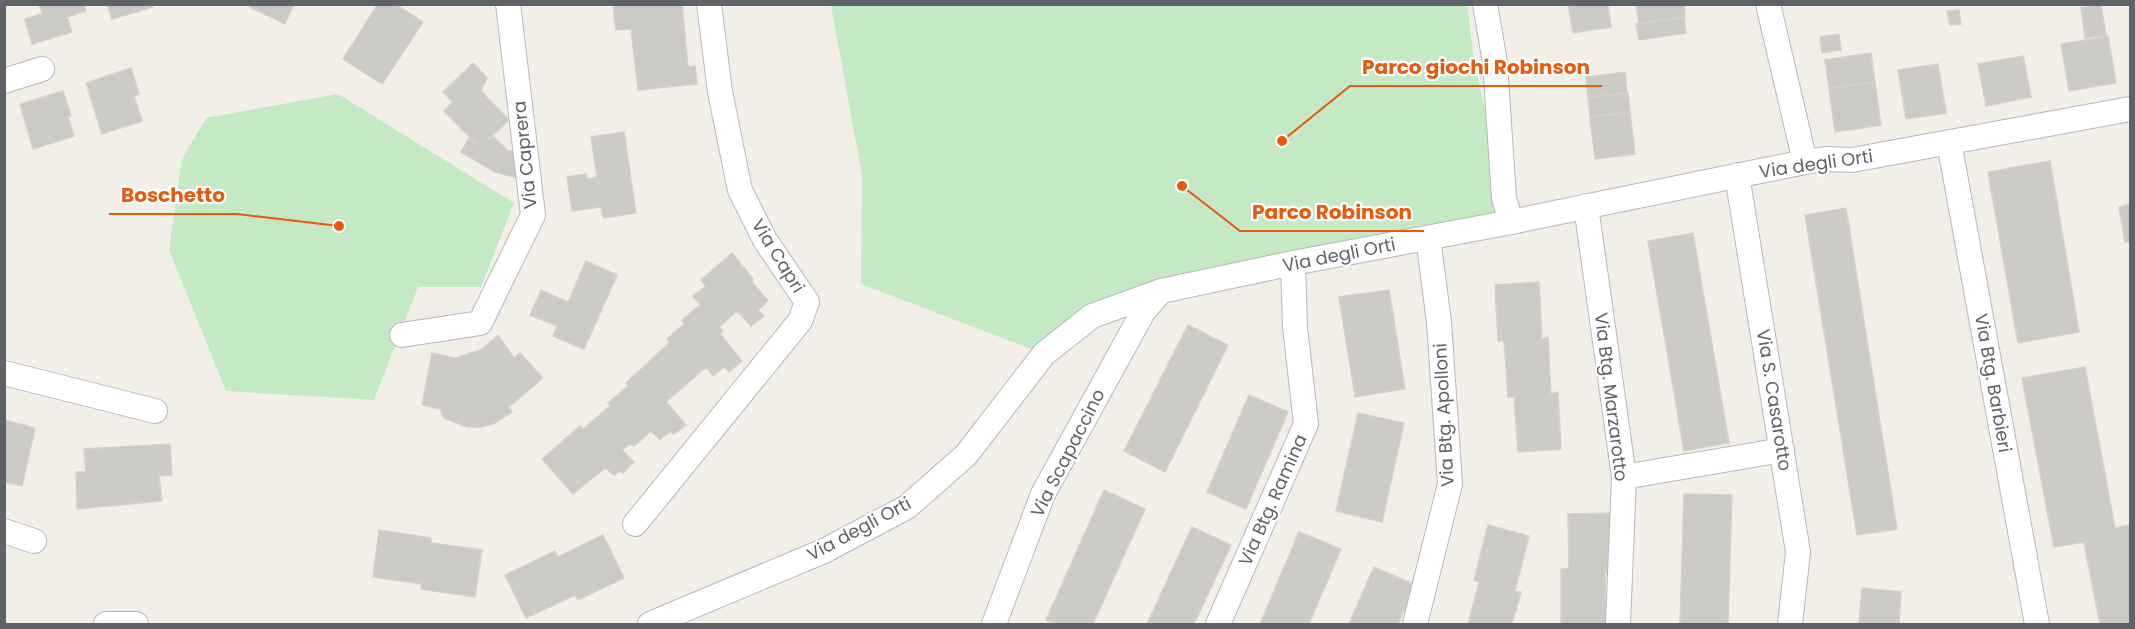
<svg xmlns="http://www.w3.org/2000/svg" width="2135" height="629" font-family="Poppins,sans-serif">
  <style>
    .green { fill: #c5e8c5 }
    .building { fill: #cccac5; stroke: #d6d1c6; stroke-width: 1.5 }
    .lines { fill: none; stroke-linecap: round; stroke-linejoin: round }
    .street-casing { stroke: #b5b8bc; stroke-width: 26 }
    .street { stroke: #fff; stroke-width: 24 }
    .labels { text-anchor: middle; stroke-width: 4.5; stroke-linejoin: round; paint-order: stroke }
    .street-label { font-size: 18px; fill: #5f6368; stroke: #fff }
    .leader { fill: none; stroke: #e8590c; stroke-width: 2 }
    .callout-dot { fill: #e8590c; stroke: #fff; stroke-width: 2 }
    .callout-label { font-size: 20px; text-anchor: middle; font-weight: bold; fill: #e8590c; stroke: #fff; stroke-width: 4.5; stroke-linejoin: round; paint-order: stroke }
  </style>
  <rect width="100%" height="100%" fill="#f1efe8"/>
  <path class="green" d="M831 5H1467L1475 66 1508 210 1161 291 1044 354 861 284 862 175Z
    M338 94 514 203 481 287H418L374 400 226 391 169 250 182 159 206 118Z"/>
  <path class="building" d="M39 4H84L86 11 67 17 72 32 32 44 25 19 42 14Z
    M107 4H153V7L112 19Z
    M251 4H294L285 24 250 7Z
    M378 4H395L423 22 382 84 343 59Z
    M613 4H682L688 67 695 66 697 84 638 90 631 29 616 30Z
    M1568 4H1608L1611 27 1573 33Z
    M1636 4H1684L1685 17 1639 24Z
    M2101 5 2106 35 2085 38 2081 8Z
    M1959 10 1961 24 1950 25 1947 11Z
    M1684 17 1686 33 1639 40 1636 24Z
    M1839 34 1841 50 1822 53 1820 37Z
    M2108 36 2116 83 2069 91 2061 44Z
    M1871 53 1875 82 1829 88 1825 60Z
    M2023 56 2031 97 1986 106 1978 64Z
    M473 63 487 78 481 91 509 120 480 148 444 111 453 102 443 92Z
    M1938 64 1946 113 1906 119 1898 70Z
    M131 68 139 94 134 96 142 121 102 134 86 83Z
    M1625 72 1627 93 1588 98 1586 77Z
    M1875 82 1881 125 1835 132 1829 88Z
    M63 91 71 116 68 117 74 136 33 149 20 104Z
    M1628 93 1630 112 1590 117 1588 98Z
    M1630 112 1635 154 1595 159 1590 117Z
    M624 132 636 213 603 218 601 207 572 211 567 177 586 174 587 179 597 177 591 137Z
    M493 136 508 151 519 150 521 179 495 172 461 152 469 138 480 148Z
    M2050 161 2079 332 2018 343 1988 172Z
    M2130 204V241L2125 242 2119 207Z
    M1846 208 1897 529 1857 535 1805 215Z
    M1693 233 1729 443 1684 451 1648 241Z
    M732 253 753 279 752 282 768 301 758 310 764 316 751 326 737 311 719 327 723 331 720 334 742 361 729 372 724 367 713 376 706 367 666 402 686 425 673 434 670 432 660 439 651 431 634 446 630 444 622 450 634 462 623 473 620 471 614 475 605 468 573 494 542 459 580 426 583 429 610 406 608 403 628 386 626 383 669 343 667 339 684 324 682 320 700 305 693 296 706 286 701 280Z
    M586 261 617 275 584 349 553 336 557 326 530 315 541 290 568 302Z
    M1539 282 1542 339 1548 337 1551 394 1558 392 1561 449 1518 452 1514 397H1508L1504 341H1498L1495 285Z
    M1389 290 1405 389 1355 397 1339 297Z
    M1188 325 1228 345 1165 472 1124 451Z
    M498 335 514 358 520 353 543 378 509 407 512 412 495 423 482 427H467L444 418 440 409 422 405 432 353 455 358 481 350Z
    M2085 367 2115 528 2130 525V624H2100L2084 542 2054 547 2022 378Z
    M1249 395 1288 412 1246 509 1207 492Z
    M1358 413 1404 423 1382 522 1336 511Z
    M4 420 35 428 22 486 4 482Z
    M170 444 172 475 159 476 162 501 77 509 76 472H86L84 449Z
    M1104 490 1145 509 1093 624H1057L1046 620Z
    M1684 494 1732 495 1728 624H1680Z
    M1613 513V572L1605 573 1606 624H1561V569H1569L1568 514Z
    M1488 525 1529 536 1515 591 1521 592 1512 624H1468L1479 582 1474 580Z
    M1192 527 1231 545 1194 624H1147Z
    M379 530 431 538V543L482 550 475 597 421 589 422 584 373 577Z
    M1299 532 1341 549 1309 624H1260Z
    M603 535 624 578 578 600 575 595 526 618 505 575 555 551 558 557Z
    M1374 567 1415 585 1398 624H1349Z
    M1862 588 1901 592 1899 624H1859Z"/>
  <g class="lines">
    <g class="street-casing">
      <path id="street" d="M1485 4 1495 63 1504 198 1511 222
        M1768 4 1805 162
        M4 81 42 69
        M1949 142 2037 624
        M1737 175 1798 552 1790 624
        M1586 206 1624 477 1618 624
        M402 335 480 323 533 215 508 4
        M4 373 155 411
        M1624 477 1782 450
        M635 524 800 321 807 302 765 240 740 190 720 92 709 4
        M4 531 34 541
        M106 624H136
        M650 624 824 551 907 507 966 455 1044 354 1092 316 1161 291 1293 263 1506 223 1805 162 1825 159 1852 160 2130 109
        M994 624 1043 494 1143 312 1161 291
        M1218 624 1306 424 1295 327 1293 263
        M1415 624 1450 484 1439 322 1428 238"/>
    </g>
    <use href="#street" class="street"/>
  </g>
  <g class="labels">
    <g class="street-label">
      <text transform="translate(525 155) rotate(-96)" y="6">Via Caprera</text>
      <text transform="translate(1816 164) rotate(-8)" y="6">Via degli Orti</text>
      <text transform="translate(1339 255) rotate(-11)" y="6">Via degli Orti</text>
      <text transform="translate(778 256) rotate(58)" y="6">Via Capri</text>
      <text transform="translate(1993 383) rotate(80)" y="6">Via Btg. Barbieri</text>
      <text transform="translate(1611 397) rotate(83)" y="6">Via Btg. Marzarotto</text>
      <text transform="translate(1774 400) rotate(81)" y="6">Via S. Casarotto</text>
      <text transform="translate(1444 415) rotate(-93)" y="6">Via Btg. Apolloni</text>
      <text transform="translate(1068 453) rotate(-63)" y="6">Via Scapaccino</text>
      <text transform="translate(1273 500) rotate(-66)" y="6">Via Btg. Ramina</text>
      <text transform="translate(859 529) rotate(-28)" y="6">Via degli Orti</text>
    </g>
  </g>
  <path class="leader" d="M1282 141L1350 86H1602M339 226L237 214H109M1182 186L1240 231H1424"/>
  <g class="callout-dot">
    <circle cx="1282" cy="141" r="6"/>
    <circle cx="339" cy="226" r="6"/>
    <circle cx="1182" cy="186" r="6"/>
  </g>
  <g class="callout-label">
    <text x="1476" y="74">Parco giochi Robinson</text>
    <text x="173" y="202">Boschetto</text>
    <text x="1332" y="219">Parco Robinson</text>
  </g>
  <rect width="2135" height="629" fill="none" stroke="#5f6368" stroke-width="12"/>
</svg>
